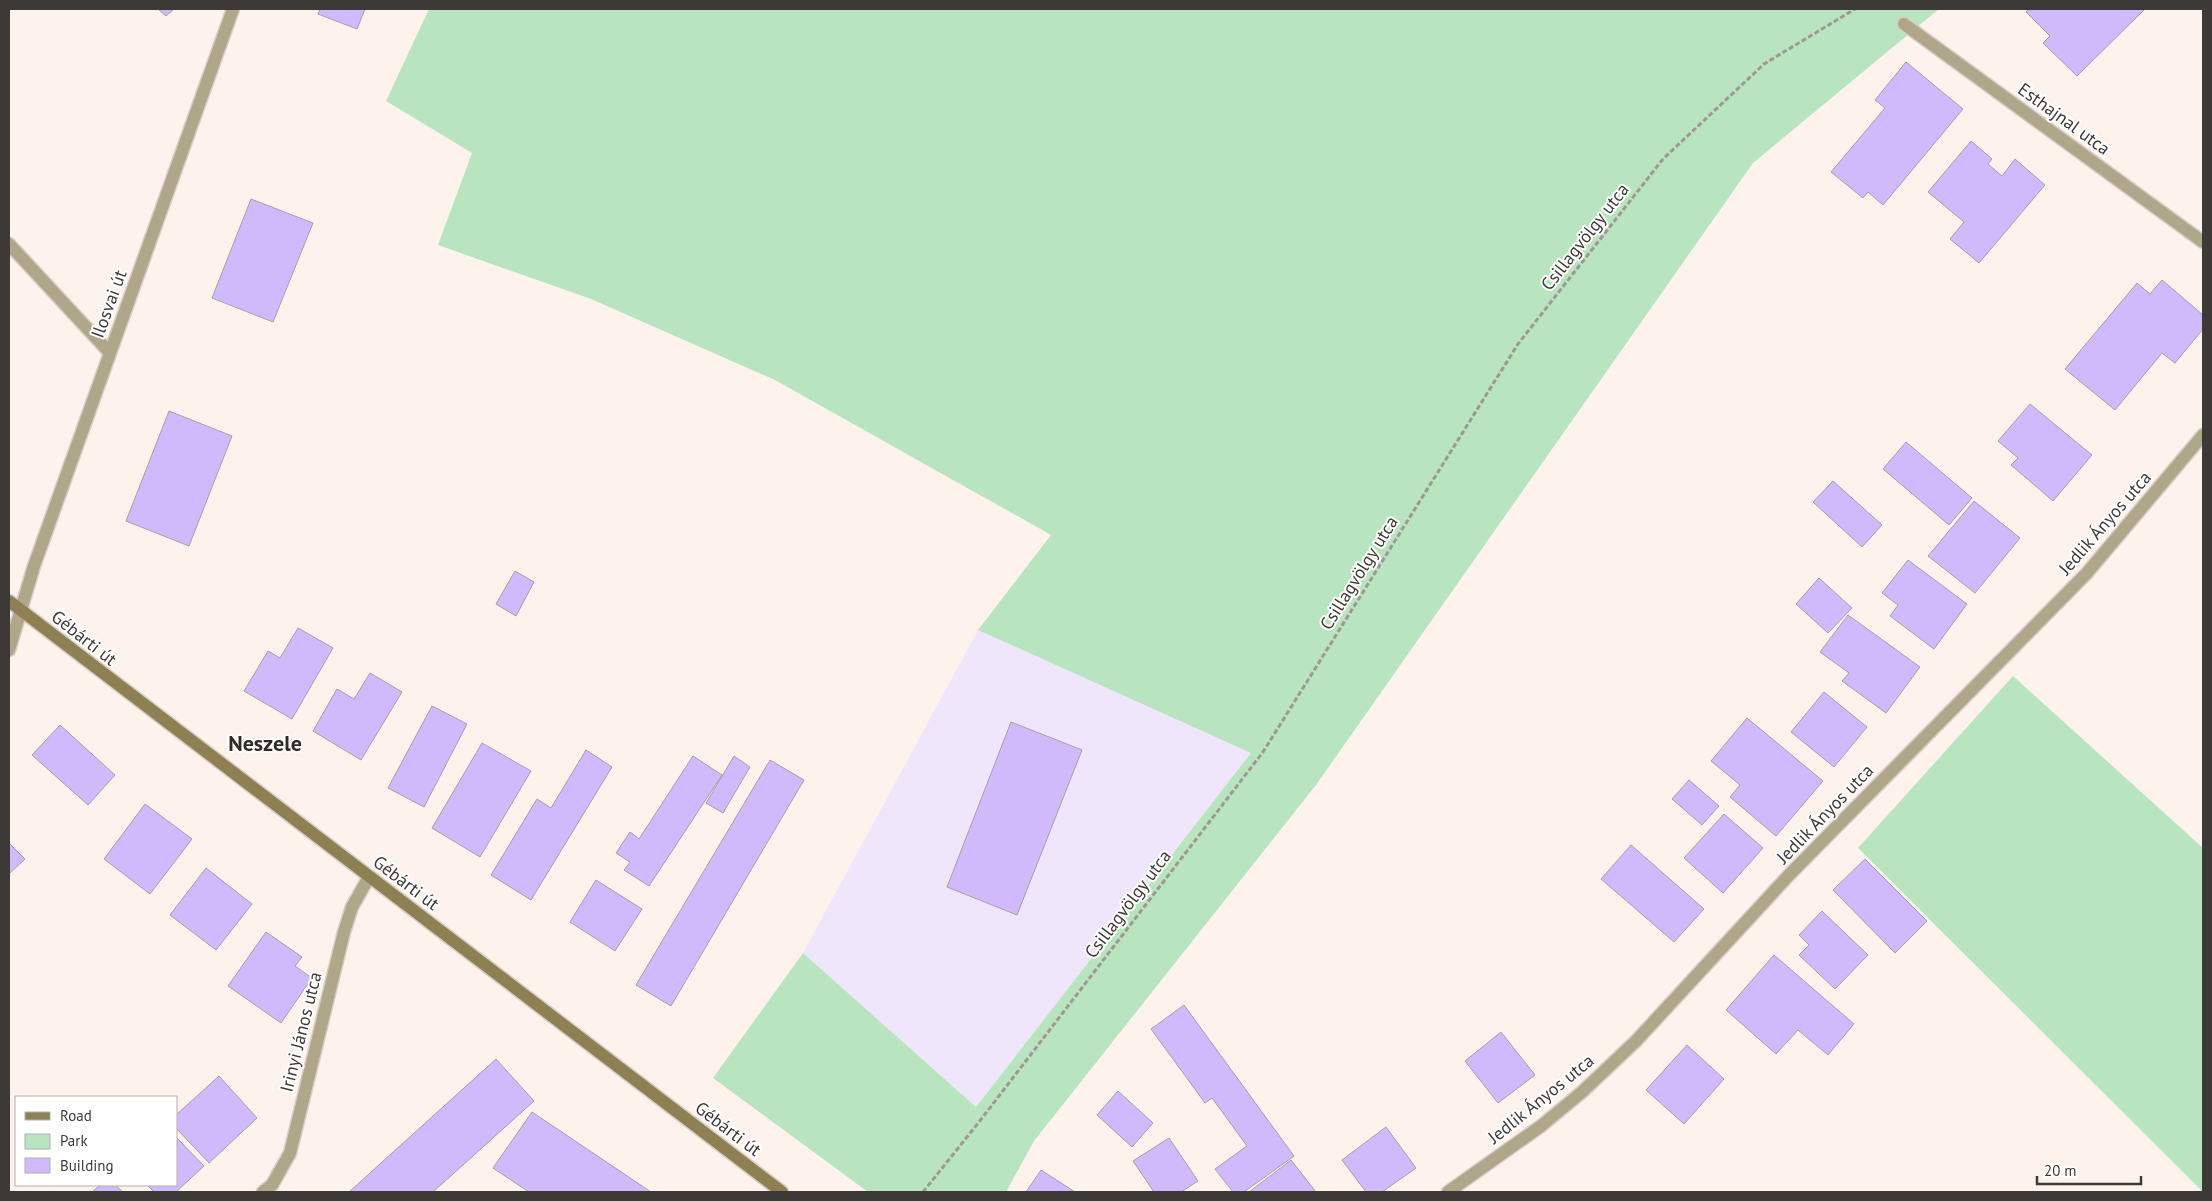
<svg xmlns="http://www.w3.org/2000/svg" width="2212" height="1201" font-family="'PT Sans',sans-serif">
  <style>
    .industrial { fill: #f0e6fc }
    .green { fill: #b8e4c0 }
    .building { fill: #d1bafc; stroke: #a29fa9 }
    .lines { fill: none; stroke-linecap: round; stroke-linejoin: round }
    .street-casing { stroke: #d7cec8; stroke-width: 15 }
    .secondary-casing { stroke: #d7cec8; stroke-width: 15 }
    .path { stroke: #9f9792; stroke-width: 3; stroke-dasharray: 5 2.5; stroke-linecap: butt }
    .street { stroke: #b0a689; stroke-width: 12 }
    .secondary { stroke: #8f8054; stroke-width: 12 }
    .labels { text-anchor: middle; stroke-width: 4; stroke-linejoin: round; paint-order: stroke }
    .street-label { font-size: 18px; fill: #3d3936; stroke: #fff }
    .district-label { font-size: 22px; font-weight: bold; fill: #322a24; stroke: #fff }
  </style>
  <rect width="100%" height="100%" fill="#fef3ec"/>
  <path class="industrial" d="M978 630 1252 753 976 1107 803 953Z"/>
  <path class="green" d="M429 9H1939L1753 163 1316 785 1034 1141 1006 1192H868L713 1078 803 953 976 1107 1251 753 978 630 1051 535 775 380 591 299 438 245 472 153 386 101Z
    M2013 676 2203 848V1192L1858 848Z"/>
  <path class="building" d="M158 9H174L166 16Z
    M320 9H365L357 29 318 14Z
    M2029 9H2145L2077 76 2043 43 2050 36 2026 12Z
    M1906 62 1963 109 1883 205 1868 192 1863 198 1831 172 1885 108 1875 100Z
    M1971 141 1992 159 1988 164 2002 176 2015 159 2045 185 1979 263 1950 239 1964 222 1928 192Z
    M251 199 313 223 273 322 212 298Z
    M2162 280 2203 315V329L2175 363 2162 353 2115 410 2065 369 2137 283 2150 294Z
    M2030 404 2092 455 2053 501 2011 465 2018 458 1998 441Z
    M169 411 232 436 189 546 126 521Z
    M1906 442 1972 498 1949 525 1883 469Z
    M1833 481 1882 525 1862 547 1813 502Z
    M1974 501 2020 538 1975 593 1928 556Z
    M1908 560 1967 604 1934 649 1890 616 1898 605 1882 593Z
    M515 571 534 582 516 616 496 604Z
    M1819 578 1852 608 1828 633 1796 604Z
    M1848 615 1920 667 1886 713 1842 681 1849 673 1820 652Z
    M298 628 333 648 292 719 244 691 268 651 280 658Z
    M370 673 402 692 361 760 313 731 337 689 354 699Z
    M1824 692 1867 727 1834 767 1791 732Z
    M432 706 467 724 424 807 388 788Z
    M1747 718 1823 781 1776 836 1730 797 1740 785 1711 761Z
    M1011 722 1082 750 1017 915 947 887Z
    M60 725 115 775 88 805 32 755Z
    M482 743 531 771 480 857 432 828Z
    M586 750 612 767 531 900 491 875 537 799 551 808Z
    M693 756 722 775 649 886 624 870 630 862 616 853 630 832 639 839Z
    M734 756 750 767 723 813 706 803Z
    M770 760 804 780 671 1006 636 985Z
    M1689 780 1719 806 1702 825 1672 799Z
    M145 804 192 839 150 894 104 859Z
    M1724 814 1763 848 1723 893 1684 858Z
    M9 843 25 859 9 874Z
    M1631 845 1704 909 1674 942 1601 879Z
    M1865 859 1927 921 1895 953 1833 890Z
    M206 868 252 904 216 950 170 915Z
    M596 880 642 909 615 951 570 922Z
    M1822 911 1868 955 1835 989 1799 955 1809 945 1799 935Z
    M266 932 302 957 295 966 312 978 281 1023 228 986Z
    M1774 955 1854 1024 1828 1055 1798 1030 1776 1054 1726 1010Z
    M1184 1005 1294 1156 1244 1192H1233L1215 1169 1247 1146 1212 1098 1205 1103 1151 1029Z
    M1501 1032 1535 1075 1498 1103 1465 1061Z
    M1687 1045 1724 1079 1684 1124 1646 1090Z
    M496 1059 534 1101 433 1192H349Z
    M219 1076 257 1118 209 1163 176 1128V1115Z
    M1118 1091 1153 1123 1132 1147 1097 1115Z
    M532 1112 651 1192H529L493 1168Z
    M1386 1127 1416 1168 1382 1192H1366L1342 1160Z
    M176 1137 204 1166 176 1192H154L147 1185H176Z
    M1169 1138 1198 1181 1181 1192H1154L1133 1161Z
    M1291 1160 1316 1192H1249Z
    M1041 1170 1075 1192H1026Z
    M100 1185H115L123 1192H92Z"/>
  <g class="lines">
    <g class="street-casing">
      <path id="street" d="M1904 24 2203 242
        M9 244 110 353
        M9 650 34 566 233 9
        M263 1192 272 1185 290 1153 344 932 352 907 369 877
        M1448 1192 1541 1126 1582 1092 1636 1041 1790 874 2087 573 2203 435"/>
    </g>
    <g class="secondary-casing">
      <path id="secondary" d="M9 601 782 1192"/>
    </g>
    <path class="path" d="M923 1192 979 1122 1263 752 1518 344 1663 159 1764 64 1855 9"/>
    <use href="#street" class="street"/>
    <use href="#secondary" class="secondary"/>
  </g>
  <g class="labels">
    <g class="street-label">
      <text transform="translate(2064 119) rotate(36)" y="6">Esthajnal utca</text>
      <text transform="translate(1585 237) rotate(-52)" y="6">Csillagvölgy utca</text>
      <text transform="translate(109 304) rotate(-70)" y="6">Ilosvai út</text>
      <text transform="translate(2105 523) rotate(-49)" y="6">Jedlik Ányos utca</text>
      <text transform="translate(1359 573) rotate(-58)" y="6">Csillagvölgy utca</text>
      <text transform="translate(84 638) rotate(38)" y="6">Gébárti út</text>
      <text transform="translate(1825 814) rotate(-46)" y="6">Jedlik Ányos utca</text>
      <text transform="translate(406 883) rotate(37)" y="6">Gébárti út</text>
      <text transform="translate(1128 904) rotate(-53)" y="6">Csillagvölgy utca</text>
      <text transform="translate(301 1032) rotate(-76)" y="6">Irinyi János utca</text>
      <text transform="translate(1541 1099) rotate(-39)" y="6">Jedlik Ányos utca</text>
      <text transform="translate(728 1129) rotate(37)" y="6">Gébárti út</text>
    </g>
    <g class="district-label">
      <text x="265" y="751">Neszele</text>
    </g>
  </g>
  <rect width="2212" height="1201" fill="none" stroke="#3d3936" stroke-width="20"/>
  <rect x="15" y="1096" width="162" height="90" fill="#ffffff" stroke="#b1b0af"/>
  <rect x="25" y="1112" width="25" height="8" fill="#8f8054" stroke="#b1b0af"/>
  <text x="60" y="1121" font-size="15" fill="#3d3936">Road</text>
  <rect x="25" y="1134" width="25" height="15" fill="#b8e4c0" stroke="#b1b0af"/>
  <text x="60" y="1146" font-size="15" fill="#3d3936">Park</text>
  <rect x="25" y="1158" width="25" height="15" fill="#d1bafc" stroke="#b1b0af"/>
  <text x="60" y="1171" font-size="15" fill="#3d3936">Building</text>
  <path d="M2037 1176v8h104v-8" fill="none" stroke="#3d3936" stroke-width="2.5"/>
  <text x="2044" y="1176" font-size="15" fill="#3d3936" stroke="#ffffff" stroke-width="4" paint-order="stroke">20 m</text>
</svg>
